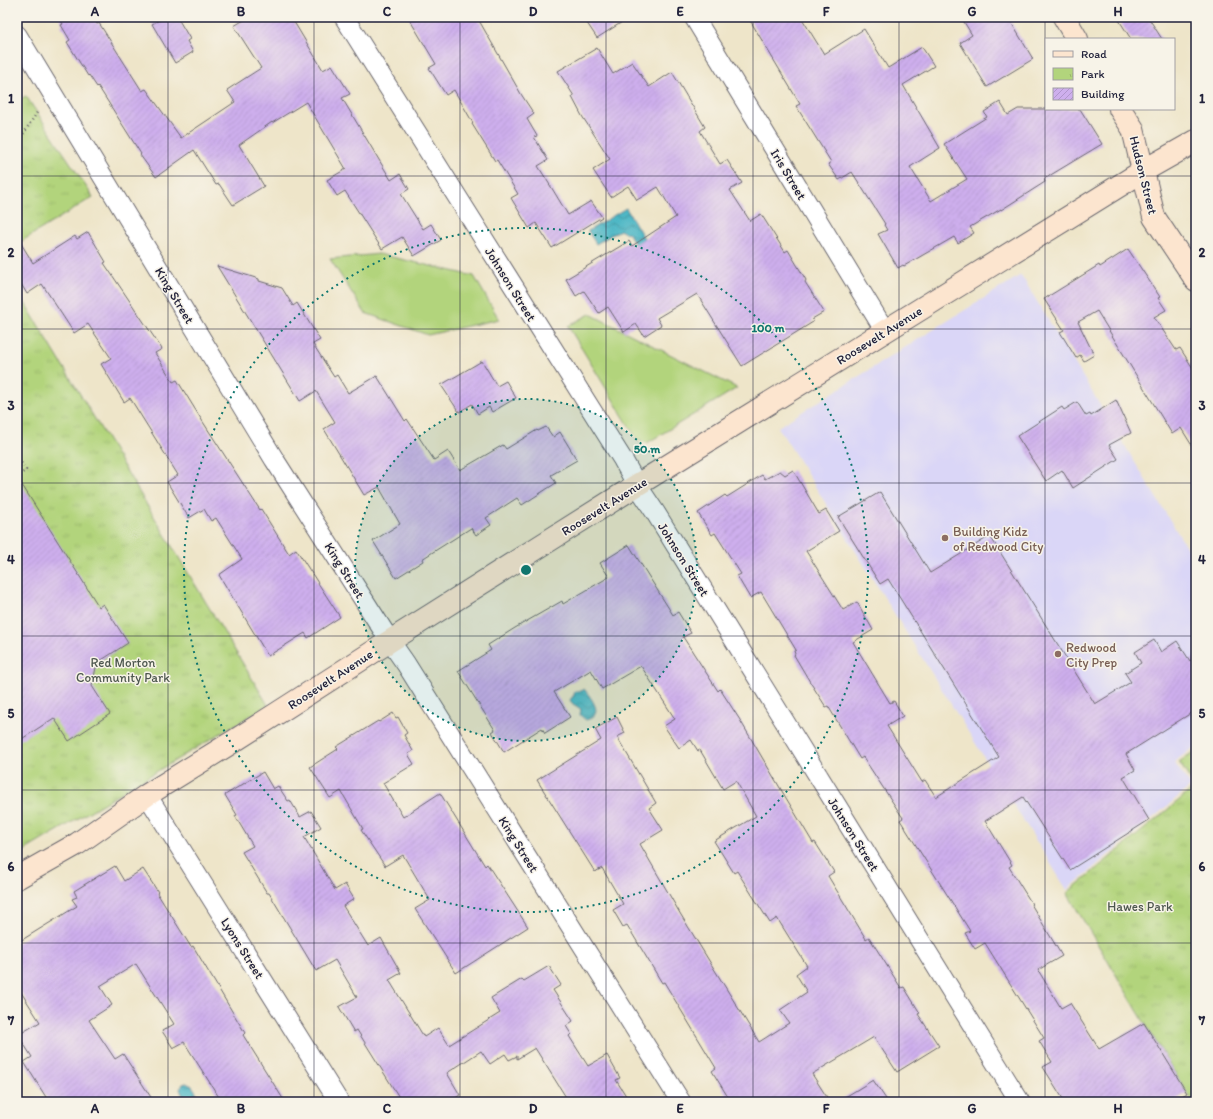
<svg xmlns="http://www.w3.org/2000/svg" width="1213" height="1119" font-family="Itim,sans-serif">
  <style>
    .built { fill: #dad6f7 }
    .grass { fill: #b2d47c; stroke: #6a7b5c }
    .park { fill: url(#park-tufts); stroke: #6a7b5c }
    .water { fill: url(#water-waves); stroke: #366c80 }
    .building { fill: url(#building-hatch) }
    .lines { fill: none; stroke-linecap: round; stroke-linejoin: round }
    .street-casing { stroke: #69666d; stroke-width: 21 }
    .secondary-casing { stroke: #69666d; stroke-width: 24 }
    .path { stroke: #69666d; stroke-width: 2.5; stroke-dasharray: 1 3; stroke-linecap: butt }
    .street { stroke: #fff; stroke-width: 19 }
    .secondary { stroke: #fce5cf; stroke-width: 22 }
    .grid { fill: none; stroke: #22223b; stroke-width: 1; stroke-opacity: 0.55 }
    .ring { fill: none; stroke: #0f766e; stroke-width: 2; stroke-dasharray: 2 4 }
    .education-dot { fill: #8d6e63; stroke: #f7f3e8; stroke-width: 1.5 }
    .labels { text-anchor: middle; stroke-width: 3; stroke-linejoin: round; paint-order: stroke }
    .street-label { font-size: 13px; fill: #22223b; stroke: #f7f3e8 }
    .education-label { font-size: 13px; fill: #785e54; stroke: #f7f3e8; text-anchor: start }
    .park-label { font-size: 13px; fill: #4d574e; stroke: #f7f3e8 }
    .centre { fill: #0f766e; stroke: #f7f3e8; stroke-width: 2 }
    .ring-label { font-size: 12px; text-anchor: middle; font-weight: bold; fill: #0f766e; stroke: #f7f3e8; stroke-width: 3; stroke-linejoin: round; paint-order: stroke }
    .neatline { fill: none; stroke: #22223b; stroke-width: 1.5 }
    .grid-label { font-size: 13px; text-anchor: middle; font-weight: bold; fill: #22223b }
  </style>
  <defs>
    <pattern id="park-tufts" width="24" height="20" patternUnits="userSpaceOnUse"><rect width="24" height="20" fill="#b2d47c"/><path d="M3 7l-1-3M5 7V3M7 7l1-3M15 17l-1-3M17 17v-4M19 17l1-3" fill="none" stroke="#99b66c"/></pattern>
    <pattern id="water-waves" width="16" height="10" patternUnits="userSpaceOnUse"><rect width="16" height="10" fill="#4ab6c5"/><path d="M0 5q4-4 8 0t8 0" fill="none" stroke="#3d94a1"/></pattern>
    <pattern id="building-hatch" width="6" height="6" patternUnits="userSpaceOnUse"><rect width="6" height="6" fill="#ceafed"/><path d="M-1 1l2-2M0 6l6-6M5 7l2-2" fill="none" stroke="#b196cc"/></pattern>
  </defs>
  <rect width="100%" height="100%" fill="#f7f3e8"/>
  <filter id="ink" filterUnits="userSpaceOnUse"><feTurbulence type="fractalNoise" baseFrequency=".025" numOctaves="2"/><feDisplacementMap in="SourceGraphic" scale="8" xChannelSelector="R" yChannelSelector="G"/><feConvolveMatrix kernelMatrix="1 2 1 2 8 2 1 2 1" color-interpolation-filters="sRGB"/></filter>
  <filter id="wash" filterUnits="userSpaceOnUse"><feTurbulence type="fractalNoise" baseFrequency=".012" numOctaves="4" result="noise"/><feDisplacementMap in="SourceGraphic" scale="16" xChannelSelector="R" yChannelSelector="G"/><feGaussianBlur stdDeviation="0.9" result="paint"/><feColorMatrix in="noise" values="0 0 0 0 0 0 0 0 0 0 0 0 0 0 0 0 0 1.4 0 .05"/><feComposite in="paint" operator="in"/></filter>
  <g filter="url(#wash)">
    <rect width="100%" height="100%" fill="#eee5c9"/>
    <path class="built" d="M1021 275 1196 563V746L1174 762 1191 786 1067 890 778 427Z"/>
    <path class="grass" d="M379 254 474 276 499 319 428 335 365 313 330 259Z
      M590 314 737 388 647 443 637 439 568 326Z"/>
    <path class="park" d="M26 96 93 197 17 244V101Z
      M17 290 268 705 17 855Z
      M1196 750V1102H1192L1067 893 1195 787 1179 762Z"/>
    <path class="water" d="M626 208 645 240 636 246 628 232 625 233 620 230 596 244 588 231Z
      M584 689C592 699 605 715 586 720L580 715 581 709 573 704 570 700 574 695 575 691H582Z
      M186 1083 192 1086 203 1102H185L180 1089 183 1084Z"/>
    <g id="blocks">
      <path class="building" d="M59 17H93L97 24 99 23 142 91 146 89 181 138 235 102 227 90 261 68 234 26 249 17H291L323 70 332 65 350 94 342 98 391 180 400 174 409 189 401 194 423 229 431 224 441 240 414 256 402 237 382 249 345 191 337 196 327 180 346 169 306 102 272 123V122L239 145 264 186 233 205 219 184 216 185 194 150 156 177 140 155 141 154 98 86 97 87 89 75 88 76 67 42 70 40 61 25 63 24Z
        M165 17H177L190 39 187 41 193 52 175 63 152 24Z
        M408 17H477L521 94 534 114 527 119 537 136 534 137 548 160 538 166 553 190 568 215 591 201 602 217 552 248 536 223 529 228 511 198 518 194 497 160 495 161 472 124 473 123 454 90 446 95 429 68 436 64Z
        M583 17H630L597 38Z
        M748 17H801L824 54 864 29 888 68 922 47 934 66 903 85 940 148 910 167 931 201 967 179 944 144 987 117 984 112 1000 102 1008 115 1018 109H1080L1102 144 1044 179 1045 182 1001 210V209L970 227 974 233 958 243 954 237 904 266 903 265 898 268 878 234 887 230 884 225 885 224 852 172 839 180 828 164 831 162 796 106 800 104Z
        M961 17H1008L1033 59 987 87 960 43 972 35Z
        M1117 17H1148L1162 39H1131Z
        M597 48 613 74 632 62 649 87 672 72 705 127 700 131 720 164 727 160 742 183 730 190 750 221 761 214 785 252 788 250 806 280 805 282 824 312 812 319 813 322 742 366 697 294 657 318 661 325 644 336 636 324 624 332 608 307 599 313 584 291 576 296 566 279 629 241 632 246 676 217 658 187 637 200 628 186 611 197 593 170 610 159 582 116 572 97 574 96 558 71Z
        M88 232 106 262 104 263 162 349 155 353 173 382 177 380 203 422 260 510 261 509 289 554 296 549 340 617 308 638 305 633 268 656 219 575 242 559 216 518 211 521 204 509 189 518 167 482 178 475 130 398 124 402 101 364 111 358 88 324 74 333 42 284 27 294 17 277V237L33 263 75 236 77 239Z
        M1128 249 1160 297 1158 298 1166 310 1154 317 1176 350 1180 348 1196 373V452L1181 428 1172 434 1097 311 1078 322 1094 355 1084 361 1080 355 1076 358 1060 332 1064 330 1044 299 1099 265 1100 267Z
        M217 266 259 279V281L282 288 293 306 297 303 320 340 313 344 334 377 337 375 348 393 377 376 405 421 407 419 434 460 448 451 460 470 503 445 506 449 537 430 538 431 546 427 553 437 560 432 577 460 551 475 556 483 522 505 517 498 486 518 491 525 476 535 471 528 422 559 423 561 396 578 373 541 400 524 379 487 364 495 324 429 335 422 316 391 300 401Z
        M482 361 497 386 506 381 516 398 492 412 489 407 478 414 472 404 459 412 441 385Z
        M1116 400 1131 433 1109 445 1118 459 1073 488 1062 470 1046 481 1017 436 1062 407 1064 410 1077 402 1086 416 1090 414 1091 416Z
        M793 470 819 514 826 510 839 531 806 551 843 610 857 602 873 630 853 642 890 703 894 701 903 716 887 726 922 782 925 780 936 797 999 757 888 579 880 584 838 517 880 492 930 573 990 536 1095 704 1131 682 1125 673 1141 663 1135 652 1154 640 1161 652 1177 641 1190 661 1196 656V710L1126 754 1135 770 1123 777 1149 820 1070 870 1023 797 985 821 1012 865 1009 867 1032 904H1031L1062 956 1038 970 1061 1008 1070 1003 1099 1049 1144 1023 1187 1093 1172 1102H1065L1043 1067 1052 1062 1039 1041 1044 1038 985 943 975 949 965 933 970 931 900 820 903 818 863 757 860 759 828 706 826 707 810 682 794 655 795 654 794 651 796 650 761 592 750 598 737 576 741 574 715 533 712 535 698 513 725 495 727 497 762 475 765 479 780 471 785 475Z
        M17 477 99 607 103 604 128 643 97 663 92 686 110 714 69 741 54 718 17 742Z
        M629 545 673 615 678 612 691 633 683 637 718 691 720 689 740 720 786 798 813 843 815 842 834 872 828 876 866 939 869 937 901 988 904 987 920 1013 918 1014 939 1046 897 1072 874 1037 812 1074 830 1102H731L712 1071 716 1068 664 982 662 983 627 925 623 927 613 910 623 904 602 868 595 872 537 780 601 740 595 729 617 717 625 733 617 737 656 803 649 808 663 830 640 844 681 915 759 1042 789 1023 780 1010 807 992 796 974 807 966 777 918 770 923 737 871 734 873 714 841 756 816 736 781 723 789 700 750 698 751 691 740 679 748 664 726 675 719 641 666 602 689 591 670 554 692 570 717 545 733 542 728 504 752 492 732 495 730 458 671 491 650 488 645 515 628 562 601 563 604 609 577 600 563Z
        M393 713 396 718 398 717 407 733 404 735 413 751 408 754 414 764 383 783 403 817 440 793 485 866 487 864 528 927 456 973 415 909 430 900 403 855 385 866 361 830 363 829 341 791 330 798 310 767 338 749 336 747 378 721 379 722Z
        M263 772 273 789 278 786 288 801 290 800 300 817 311 811 321 827 304 837 335 890 345 884 354 899 343 906 368 946 381 938 401 973 389 980 424 1037 438 1028 449 1045 500 1013 491 998 522 979 524 981 549 966 561 985 553 990 573 1021 566 1026 571 1034 569 1036 588 1066 607 1055 620 1078 616 1080 630 1102H569L535 1048 517 1059V1056L509 1060 505 1054 490 1064 481 1051 447 1073 460 1095 449 1102H402L357 1030 354 1032 339 1007 357 997 335 960 316 971 269 893H267L242 852 253 846 235 816 237 815 225 795Z
        M115 866 124 881 143 869 158 892 157 893 191 947 193 946 217 986 245 1033 243 1035 285 1102H222L184 1042 173 1048 162 1031 174 1024 136 964 100 986 112 1005 89 1020 115 1059 123 1054 154 1102H49L24 1062 32 1057 18 1035 40 1022 17 986V943L77 906 72 899 77 897 74 891Z
        M873 1080 888 1102H837Z"/>
    </g>
  </g>
  <g filter="url(#ink)">
    <use href="#blocks" fill-opacity="0" stroke="#69666d" stroke-width="1"/>
    <g class="lines">
      <g class="street-casing">
        <path id="street" d="M344 17 623 460 637 485 655 512 1020 1102
          M694 17 885 331
          M17 35 274 459 390 641 406 664 681 1102
          M147 795 339 1102"/>
      </g>
      <g class="secondary-casing">
        <path id="secondary" d="M1064 17 1077 39
          M1120 109 1133 129 1154 217 1196 280
          M17 878 77 844 147 795 234 741 390 641 637 485 1143 171 1196 141"/>
      </g>
      <path class="path" d="M17 144 38 111
        M17 456 26 470 17 477"/>
      <use href="#street" class="street"/>
      <use href="#secondary" class="secondary"/>
    </g>
  </g>
  <path class="grid" d="M168 17V1102M314 17V1102M460 17V1102M606 17V1102M753 17V1102M899 17V1102M1045 17V1102M17 176H1196M17 329H1196M17 483H1196M17 636H1196M17 790H1196M17 943H1196"/>
  <circle cx="526" cy="570" r="171" fill="#0f766e" fill-opacity=".12"/>
  <g class="ring">
    <circle cx="526" cy="570" r="171"/>
    <circle cx="526" cy="570" r="342"/>
  </g>
  <g class="education-dot">
    <circle cx="945" cy="538" r="4"/>
    <circle cx="1058" cy="654" r="4"/>
  </g>
  <g class="labels">
    <g class="street-label">
      <text transform="translate(789 174) rotate(59)" y="5">Iris Street</text>
      <text transform="translate(1144 175) rotate(76)" y="5">Hudson Street</text>
      <text transform="translate(511 284) rotate(58)" y="5">Johnson Street</text>
      <text transform="translate(175 295) rotate(59)" y="5">King Street</text>
      <text transform="translate(879 335) rotate(-32)" y="5">Roosevelt Avenue</text>
      <text transform="translate(604 506) rotate(-32)" y="5">Roosevelt Avenue</text>
      <text transform="translate(684 559) rotate(58)" y="5">Johnson Street</text>
      <text transform="translate(345 570) rotate(58)" y="5">King Street</text>
      <text transform="translate(330 679) rotate(-33)" y="5">Roosevelt Avenue</text>
      <text transform="translate(854 834) rotate(58)" y="5">Johnson Street</text>
      <text transform="translate(519 844) rotate(58)" y="5">King Street</text>
      <text transform="translate(243 948) rotate(58)" y="5">Lyons Street</text>
    </g>
    <g class="education-label">
      <text x="953" y="536">Building Kidz<tspan x="953" dy="15">of Redwood City</tspan></text>
      <text x="1066" y="652">Redwood<tspan x="1066" dy="15">City Prep</tspan></text>
    </g>
    <g class="park-label">
      <text x="123" y="667">Red Morton<tspan x="123" dy="15">Community Park</tspan></text>
      <text x="1140" y="911">Hawes Park</text>
    </g>
  </g>
  <circle cx="526" cy="570" r="6" class="centre"/>
  <g class="ring-label">
    <text x="768" y="332">100 m</text>
    <text x="647" y="453">50 m</text>
  </g>
  <rect width="1213" height="1119" fill="none" stroke="#f7f3e8" stroke-width="44"/>
  <rect x="1045" y="38" width="130" height="72" fill="#f7f3e8" stroke="#a29fa3"/>
  <rect x="1053" y="51" width="20" height="6" fill="#fce5cf" stroke="#a29fa3"/>
  <text x="1081" y="58" font-size="12" fill="#22223b">Road</text>
  <rect x="1053" y="68" width="20" height="12" fill="url(#park-tufts)" stroke="#a29fa3"/>
  <text x="1081" y="78" font-size="12" fill="#22223b">Park</text>
  <rect x="1053" y="88" width="20" height="12" fill="url(#building-hatch)" stroke="#a29fa3"/>
  <text x="1081" y="98" font-size="12" fill="#22223b">Building</text>
  <rect x="22" y="22" width="1169" height="1075" class="neatline"/>
  <g class="grid-label">
    <text x="95" y="16">A</text>
    <text x="241" y="16">B</text>
    <text x="387" y="16">C</text>
    <text x="533" y="16">D</text>
    <text x="680" y="16">E</text>
    <text x="826" y="16">F</text>
    <text x="972" y="16">G</text>
    <text x="1118" y="16">H</text>
    <text x="11" y="103">1</text>
    <text x="1202" y="103">1</text>
    <text x="11" y="257">2</text>
    <text x="1202" y="257">2</text>
    <text x="11" y="410">3</text>
    <text x="1202" y="410">3</text>
    <text x="11" y="564">4</text>
    <text x="1202" y="564">4</text>
    <text x="11" y="718">5</text>
    <text x="1202" y="718">5</text>
    <text x="11" y="871">6</text>
    <text x="1202" y="871">6</text>
    <text x="11" y="1025">7</text>
    <text x="1202" y="1025">7</text>
    <text x="95" y="1113">A</text>
    <text x="241" y="1113">B</text>
    <text x="387" y="1113">C</text>
    <text x="533" y="1113">D</text>
    <text x="680" y="1113">E</text>
    <text x="826" y="1113">F</text>
    <text x="972" y="1113">G</text>
    <text x="1118" y="1113">H</text>
  </g>
</svg>
